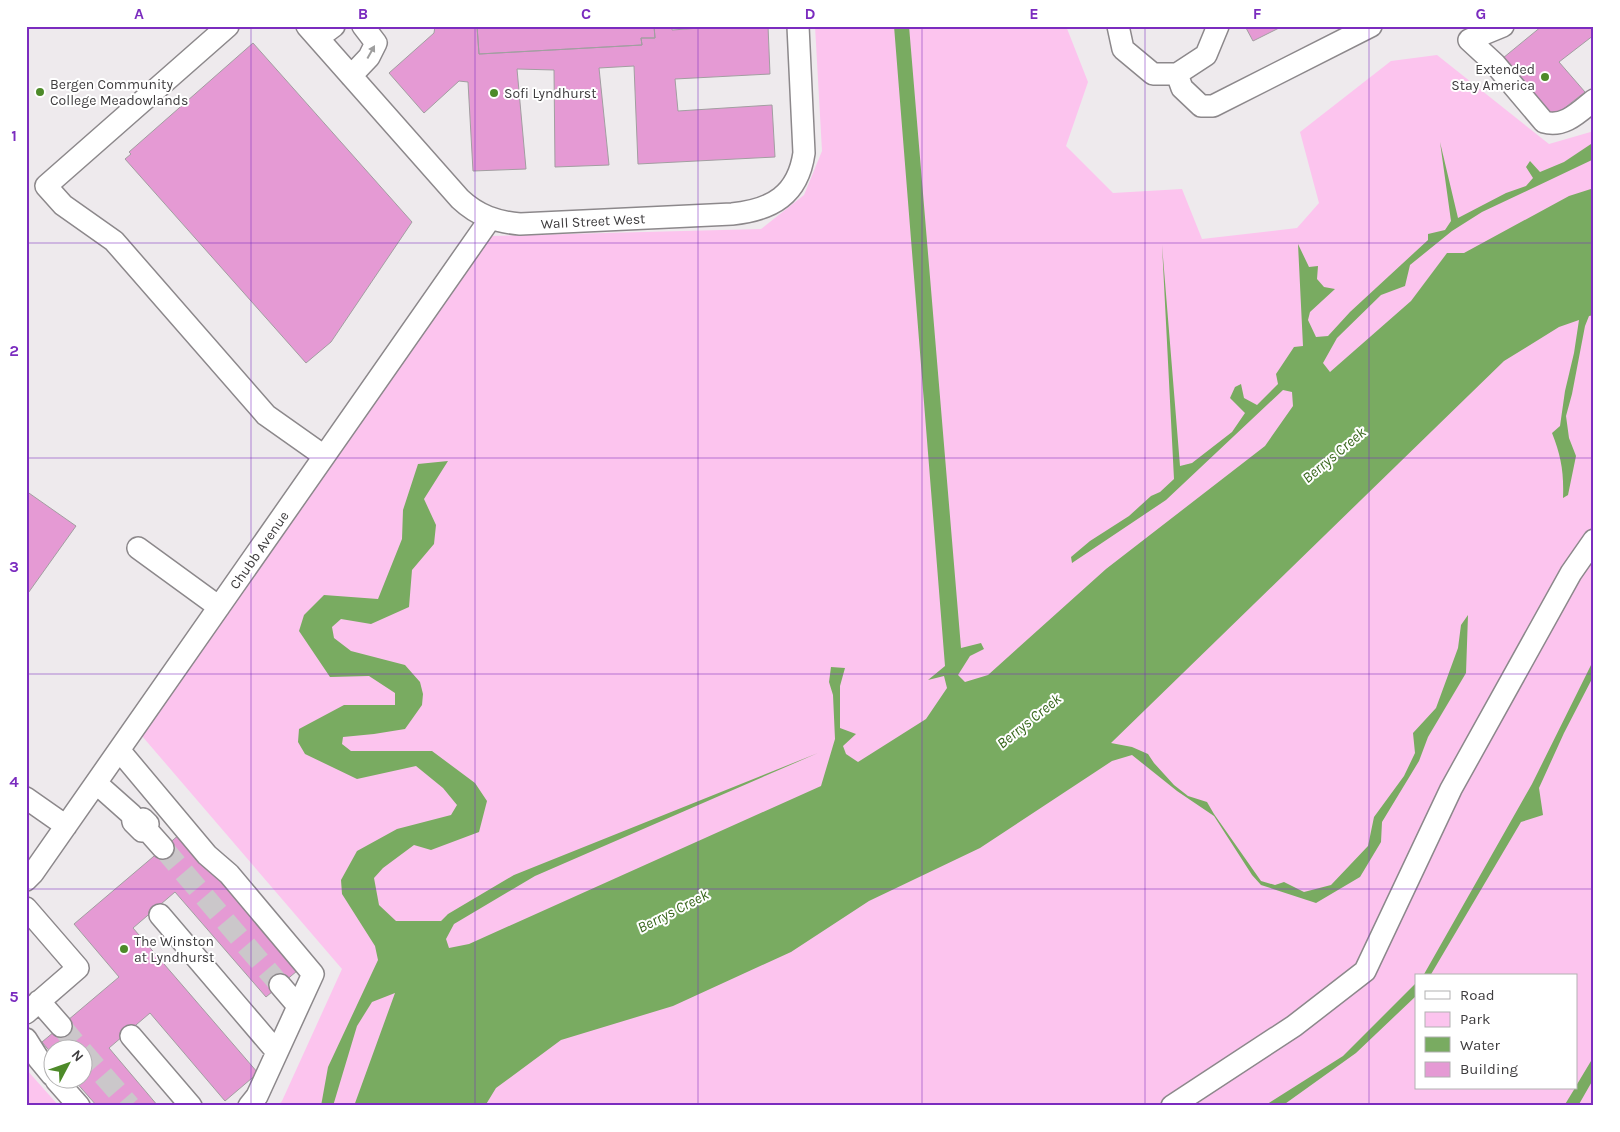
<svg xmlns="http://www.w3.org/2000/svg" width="1620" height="1132" font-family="Karla,sans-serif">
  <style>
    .green { fill: #fcc4ee; fill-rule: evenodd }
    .water { fill: #79ab61 }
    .building { fill: #e59ad4; stroke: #a29ea1 }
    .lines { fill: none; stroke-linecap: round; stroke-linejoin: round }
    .minor-tunnel { stroke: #cbc7ca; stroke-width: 21; stroke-dasharray: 21 11; stroke-linecap: butt }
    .minor-casing { stroke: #8c888b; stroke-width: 24 }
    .minor { stroke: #fff; stroke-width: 21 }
    .oneway { fill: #9e9e9e }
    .grid { fill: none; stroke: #7b2cbf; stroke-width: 1; stroke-opacity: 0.55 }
    .poi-dot { fill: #4d8a29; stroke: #fff; stroke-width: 2 }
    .labels { text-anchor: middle; stroke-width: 4; stroke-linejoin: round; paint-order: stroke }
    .poi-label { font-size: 14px; fill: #3e3c3e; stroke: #fff; text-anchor: start }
    .street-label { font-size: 14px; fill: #3e3c3e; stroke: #fff }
    .water-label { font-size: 15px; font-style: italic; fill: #37661b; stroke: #fff }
    .neatline { fill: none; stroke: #7b2cbf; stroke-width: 2 }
    .grid-label { font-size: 16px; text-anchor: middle; font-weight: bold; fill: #7b2cbf }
  </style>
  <rect width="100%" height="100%" fill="#eeeaed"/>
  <path class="green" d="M815 26H1066L1088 82 1066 146 1113 193 1182 189 1202 239 1297 228 1319 203 1300 132 1391 61 1437 55 1549 144 1594 131V1106H277L282 1101 342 969 142 736 492 236 761 229 804 195 822 151ZM1416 976H1576V1088H1416Z
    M26 1069 59 1106H26Z"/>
  <path class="water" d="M894 26H909L961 648 981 643 984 649 970 656 958 675 965 682 988 675 1106 569 1265 446 1293 406 1292 392 1283 390 1166 500 1072 563 1071 557 1090 541 1129 516 1151 496 1160 492 1174 479 1162 245 1180 466 1192 463 1232 432 1245 413 1230 398 1235 387 1241 384 1244 398 1257 405 1278 384 1276 374 1294 347 1303 346 1298 244 1309 267 1318 266 1317 279 1324 287 1335 289 1310 312 1308 320 1316 337 1328 336 1350 312 1428 240V234L1445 230 1451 221 1440 142 1458 218 1506 193 1526 186 1533 178 1526 167 1530 161 1540 172 1564 162 1594 142V159L1482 212 1452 231 1410 265 1405 286 1381 295 1337 338 1323 363 1330 372 1411 301 1447 253H1464L1569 196 1594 188V315L1589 316 1585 326 1572 394 1566 416 1569 438 1576 456 1568 495 1563 498C1564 472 1561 456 1552 433L1560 426 1565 391 1574 353 1579 320 1559 327 1504 361 1111 743 1132 747 1148 754 1154 763 1174 785 1188 796 1207 802 1214 814 1261 881 1275 885 1284 882 1304 892 1331 885 1368 846 1374 817 1404 776 1415 753 1413 733 1436 708 1458 648 1461 625 1468 615 1466 673 1428 737 1419 761 1382 822 1381 842 1360 877 1316 903 1261 885 1252 875 1214 816 1177 791 1132 755 1112 761 980 848 869 901 791 952 673 1006 561 1040 496 1088 485 1106H354L395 993 372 1002 357 1026 333 1106H321L328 1067 378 960 375 946 342 894 341 880 357 851 397 829 451 815 457 805 443 788 416 766 357 779 305 754 298 742 299 729 344 705H395V693L369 676 330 677 299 631 304 615 324 595 378 599 402 539 403 510 418 464 448 461 424 499 436 525 434 544 412 570 409 607 371 624 341 619 332 627 334 638 351 651 405 665 420 682 423 694 422 705 405 729 374 734 343 737 342 744 351 751H432L475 783 487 801 479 832 431 850 414 845 383 868 374 878 379 905 396 921H441L448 914 514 875 818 753 535 876 454 924 446 939 449 948 469 944 821 786 835 739 833 695 829 682 831 667 845 668 840 686V728L856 734 843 746 846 754 858 762 926 719 947 688 944 676 928 680 945 666Z
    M1594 659V675L1564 733 1539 788 1543 815 1521 822 1430 976H1423L1532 784Z
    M1416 983V996L1356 1053 1282 1106H1264L1343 1056Z
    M1594 1056V1078L1578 1106H1564L1575 1088H1576V1086Z"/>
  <path class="building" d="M435 26H477L479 54 642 45 641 38H655L654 26H672V30L729 26H768L770 74 675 79 678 111 772 105 775 157 638 164 634 66 599 68 609 165 555 167 554 70 517 69 526 169 473 171 468 82 459 81 424 113 389 73 434 33Z
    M477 26H654L655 38H641L642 45 479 54Z
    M1245 26H1283L1253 41Z
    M1542 26H1594V35L1559 62 1585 92 1553 117 1503 58Z
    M253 43 412 222 331 342 306 363 125 159 131 154 129 152Z
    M26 491 76 526 26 596Z
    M180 834 297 971 266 997 175 892 133 928 258 1073 225 1101 150 1013 109 1048 158 1106H97L74 1080H82V1050H52V1054L42 1042 119 977 74 924Z"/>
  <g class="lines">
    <path class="minor-tunnel" d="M163 848 280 985
      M61 1026 81 1050
      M82 1051 130 1106"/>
    <g class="minor-casing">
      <path id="minor" d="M228 26 46 186 63 205 114 241 266 415 324 456
        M307 26 460 199C478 216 497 222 520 224L732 214C772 210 798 195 804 153L798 26
        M1118 26 1123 49 1153 74H1177L1206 55 1218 26
        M1503 26 1469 40 1495 64 1544 122C1564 128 1579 112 1594 100
        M318 38 334 26
        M1177 74 1182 88 1201 106H1213L1371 26
        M351 76 369 57 376 43 363 26
        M138 548 219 607
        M119 750 207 855 229 874 313 974 257 1096 249 1106
        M96 783 132 815 133 822 142 831 147 830
        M26 798 66 826
        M143 819 148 824 147 830 163 848
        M26 880 33 873 490 219
        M26 908 78 968 26 1013
        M160 915 277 1052
        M280 985 298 1006
        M39 1001 61 1026
        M131 1036 191 1106
        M26 1039 38 1058 52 1075
        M56 1080 79 1106
        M1172 1106 1294 1026 1365 971 1451 789 1571 573 1594 540"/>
    </g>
    <use href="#minor" class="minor"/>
  </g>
  <defs><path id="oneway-solid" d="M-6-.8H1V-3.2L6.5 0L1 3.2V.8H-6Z" transform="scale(1.25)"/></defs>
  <use class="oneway" href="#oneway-solid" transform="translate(371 52) rotate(-61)"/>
  <path class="grid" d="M251 26V1106M475 26V1106M698 26V1106M922 26V1106M1145 26V1106M1369 26V1106M26 243H1594M26 458H1594M26 674H1594M26 889H1594"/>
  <g class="poi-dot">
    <circle cx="1545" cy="77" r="5"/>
    <circle cx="40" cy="92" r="5"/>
    <circle cx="494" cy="93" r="5"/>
    <circle cx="124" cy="949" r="5"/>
  </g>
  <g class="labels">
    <g class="poi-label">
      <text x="1535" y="74" text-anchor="end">Extended<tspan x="1535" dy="16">Stay America</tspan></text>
      <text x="50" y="89">Bergen Community<tspan x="50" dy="16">College Meadowlands</tspan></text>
      <text x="504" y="98">Sofi Lyndhurst</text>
      <text x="134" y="946">The Winston<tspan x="134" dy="16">at Lyndhurst</tspan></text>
    </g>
    <g class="street-label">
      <text transform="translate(593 221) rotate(-3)" y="5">Wall Street West</text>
      <text transform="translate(259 550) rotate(-55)" y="5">Chubb Avenue</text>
    </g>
    <g class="water-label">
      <text transform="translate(1334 455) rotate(-40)" y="5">Berrys Creek</text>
      <text transform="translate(1029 721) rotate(-39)" y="5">Berrys Creek</text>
      <text transform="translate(673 911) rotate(-27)" y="5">Berrys Creek</text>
    </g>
  </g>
  <rect width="1620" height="1132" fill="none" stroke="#ffffff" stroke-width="55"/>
  <rect x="1415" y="974" width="162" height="115" fill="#ffffff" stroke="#b2b1b2"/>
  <rect x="1425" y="991" width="25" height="8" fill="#ffffff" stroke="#b2b1b2"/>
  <text x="1460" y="1000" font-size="15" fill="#3e3c3e">Road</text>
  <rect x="1425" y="1012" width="25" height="15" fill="#fcc4ee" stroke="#b2b1b2"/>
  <text x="1460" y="1024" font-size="15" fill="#3e3c3e">Park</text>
  <rect x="1425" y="1037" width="25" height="15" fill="#79ab61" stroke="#b2b1b2"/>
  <text x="1460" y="1050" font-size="15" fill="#3e3c3e">Water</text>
  <rect x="1425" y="1062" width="25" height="15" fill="#e59ad4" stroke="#b2b1b2"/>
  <text x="1460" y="1074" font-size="15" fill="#3e3c3e">Building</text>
  <g transform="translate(68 1064) rotate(49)"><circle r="24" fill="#ffffff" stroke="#b2b1b2"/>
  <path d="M0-4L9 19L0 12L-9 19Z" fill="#4d8a29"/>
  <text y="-8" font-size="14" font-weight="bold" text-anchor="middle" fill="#3e3c3e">N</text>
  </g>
  <rect x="28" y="28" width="1564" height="1076" class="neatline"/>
  <g class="grid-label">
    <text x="139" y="19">A</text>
    <text x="363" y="19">B</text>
    <text x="586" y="19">C</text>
    <text x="810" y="19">D</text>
    <text x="1034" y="19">E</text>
    <text x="1257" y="19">F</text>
    <text x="1481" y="19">G</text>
    <text x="14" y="141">1</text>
    <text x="14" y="356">2</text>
    <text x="14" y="572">3</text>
    <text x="14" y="787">4</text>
    <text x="14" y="1002">5</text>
  </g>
</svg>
